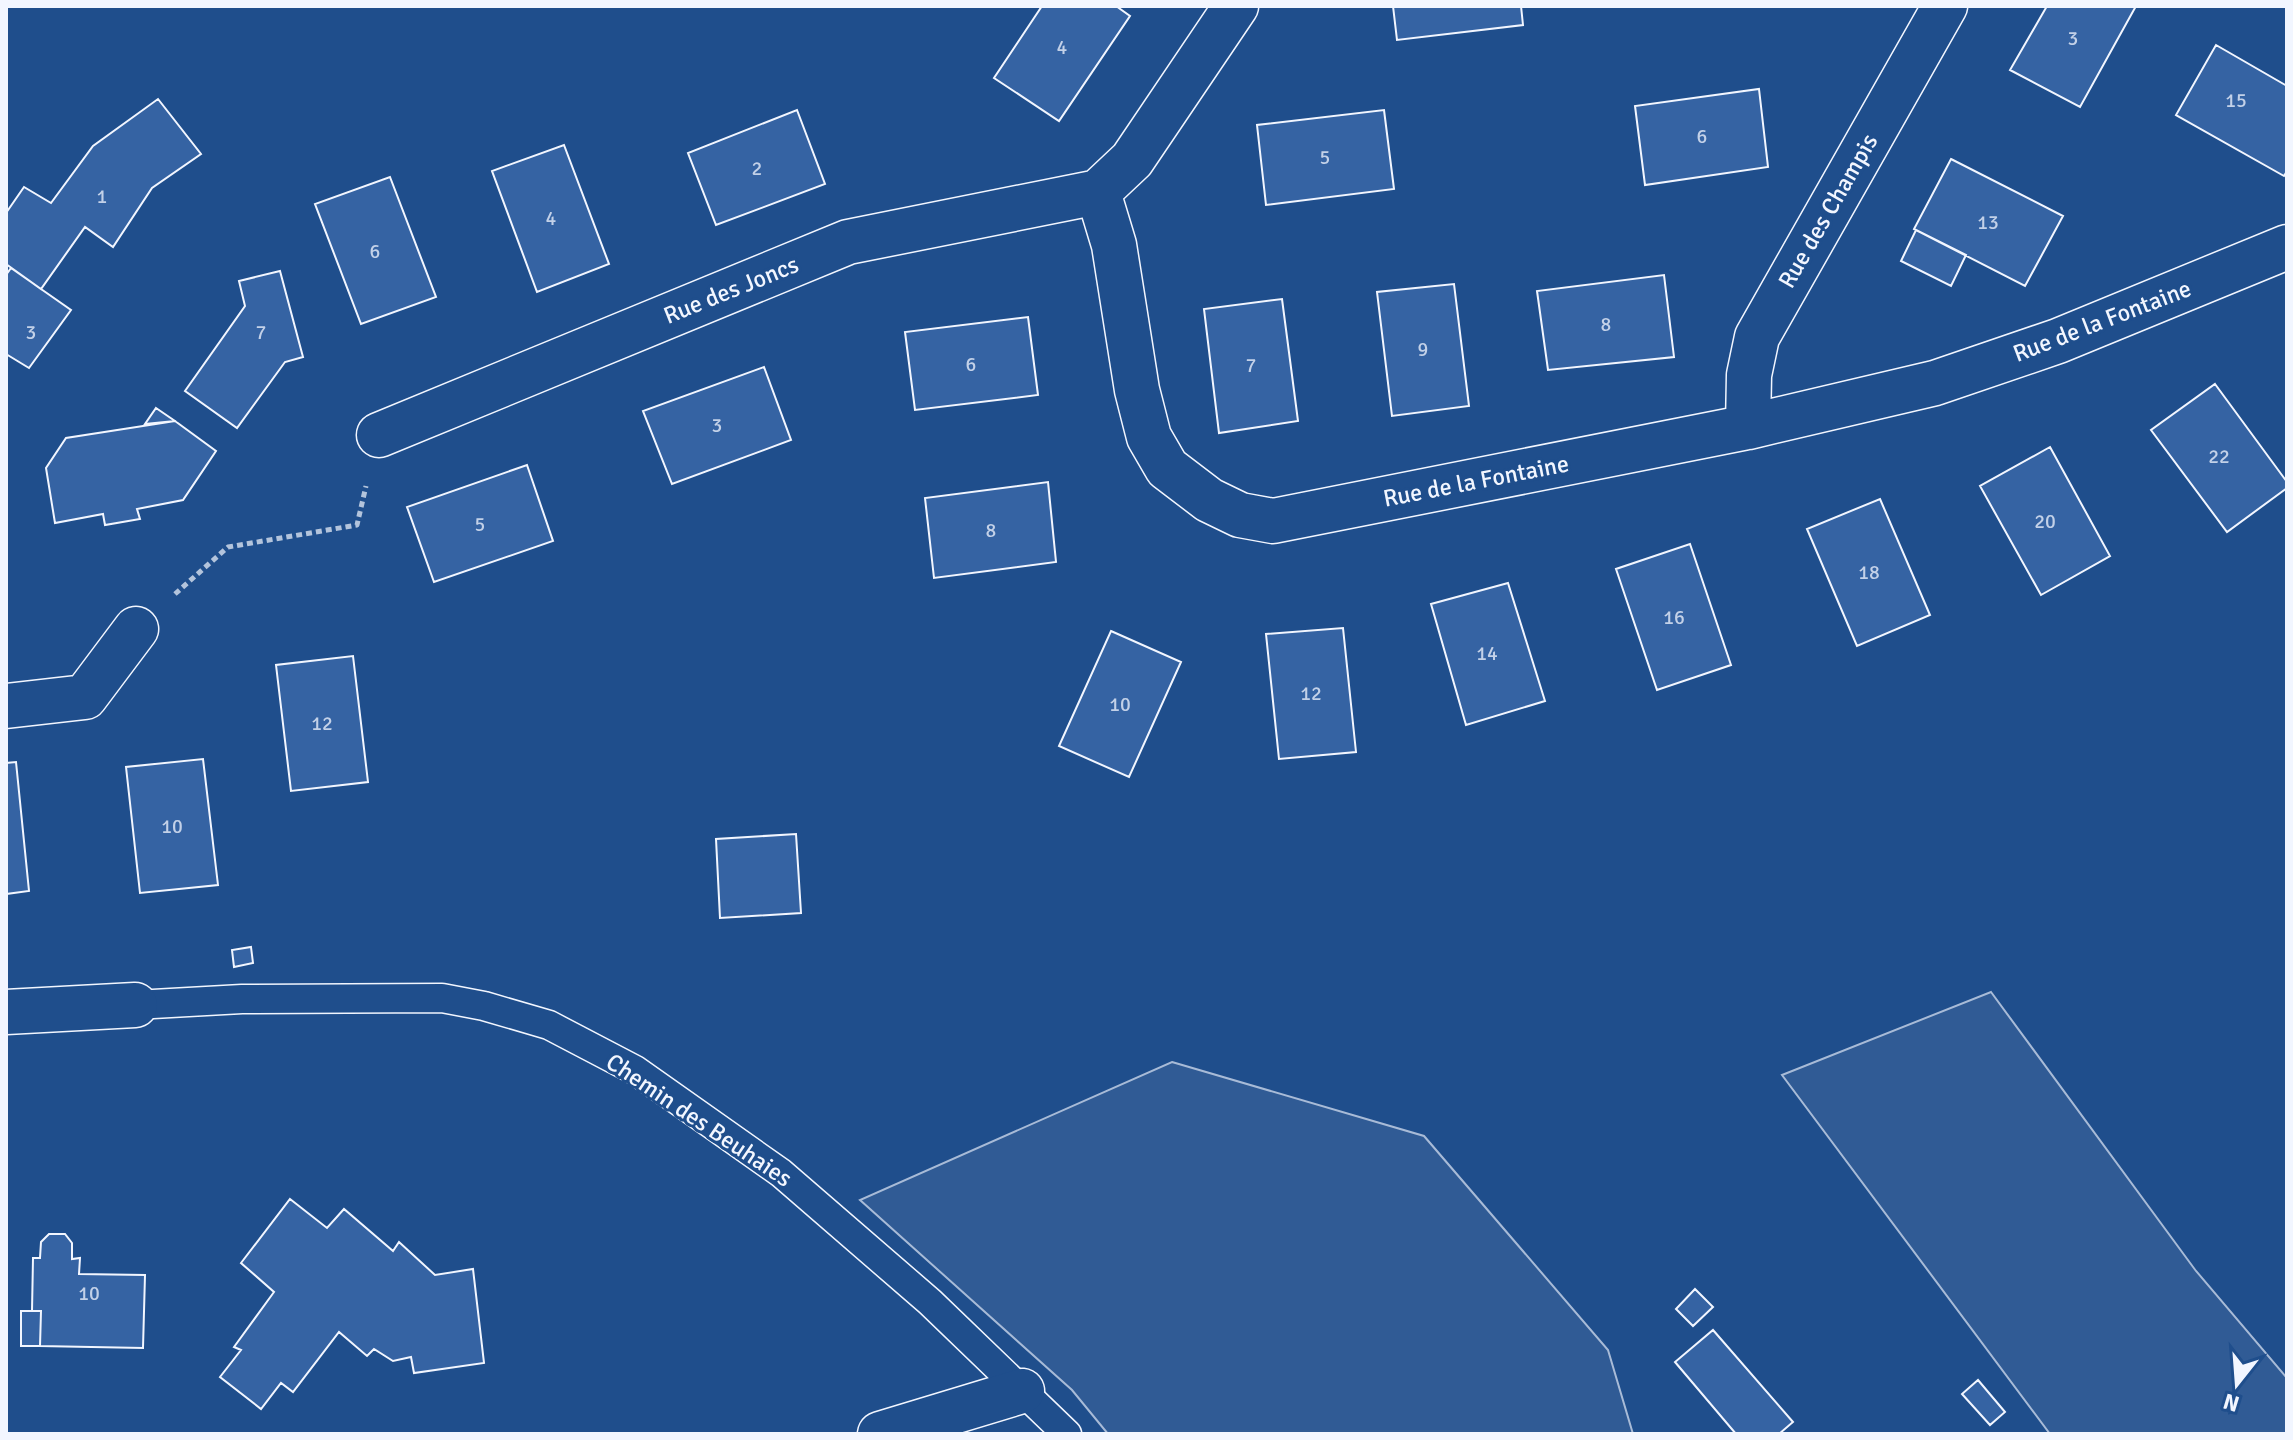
<svg xmlns="http://www.w3.org/2000/svg" width="2293" height="1440" font-family="Signika,sans-serif">
  <style>
    .built { fill: #305b95; stroke: #a8bbd7; stroke-width: 2 }
    .building { fill: #3563a3; stroke: #f2f6ff; stroke-width: 2 }
    .lines { fill: none; stroke-linecap: round; stroke-linejoin: round }
    .service-casing { stroke: #f2f6ff; stroke-width: 31 }
    .minor-casing { stroke: #f2f6ff; stroke-width: 47 }
    .path { stroke: #b3c4dc; stroke-width: 5; stroke-dasharray: 6 4; stroke-linecap: butt }
    .service { stroke: #1f4e8c; stroke-width: 28 }
    .minor { stroke: #1f4e8c; stroke-width: 44 }
    .labels { text-anchor: middle; stroke-width: 6; stroke-linejoin: round; paint-order: stroke }
    .number-label { font-size: 20px; fill: #c3d1e8 }
    .street-label { font-size: 24px; fill: #f2f6ff; stroke: #1f4e8c }
  </style>
  <rect width="100%" height="100%" fill="#1f4e8c"/>
  <path class="built" d="M1991 992 2196 1271 2287 1378V1434H2050L1782 1075Z
    M1172 1062 1424 1136 1608 1350 1633 1434H1108L1072 1390 860 1200Z"/>
  <path class="building" d="M1042 6H1116L1130 16 1059 121 994 78Z
    M1393 6H1521L1523 25 1397 40Z
    M2047 6H2136L2080 107 2010 70Z
    M2216 45 2287 86V171L2284 176 2176 115Z
    M1759 89 1768 167 1645 185 1635 106Z
    M158 99 201 154 152 188 113 247 85 227 41 289 6 264V213L24 187 51 203 93 146Z
    M797 110 825 184 716 225 688 153Z
    M1384 110 1394 189 1266 205 1257 125Z
    M564 145 609 264 537 292 492 171Z
    M1951 159 2063 216 2025 286 1914 229Z
    M390 177 436 297 361 324 315 204Z
    M1916 230 1966 255 1951 286 1901 261Z
    M11 268 71 310 29 368 6 354V275Z
    M280 271 303 357 285 362 237 428 185 391 245 306 239 281Z
    M1664 275 1674 357 1548 370 1537 291Z
    M1454 284 1469 406 1392 416 1377 292Z
    M1282 299 1298 421 1219 433 1204 309Z
    M1028 317 1038 395 915 410 905 332Z
    M764 367 791 440 672 484 643 411Z
    M2215 384 2287 482V488L2227 532 2151 430Z
    M156 408 175 421 145 424Z
    M175 421 216 451 183 500 137 509 140 519 105 525 103 514 55 523 46 468 66 438Z
    M2050 447 2110 556 2041 595 1980 486Z
    M527 465 553 541 434 582 407 507Z
    M1048 482 1056 562 934 578 925 498Z
    M1880 499 1930 615 1857 646 1807 529Z
    M1690 544 1731 665 1657 690 1616 569Z
    M1508 583 1545 701 1466 725 1431 604Z
    M1343 628 1356 752 1279 759 1266 634Z
    M1111 631 1181 662 1129 777 1059 746Z
    M353 656 368 782 291 791 276 665Z
    M203 759 218 885 140 893 126 767Z
    M16 762 29 891 6 894V763Z
    M796 834 801 913 720 918 716 839Z
    M251 947 253 963 234 967 232 950Z
    M290 1199 327 1228 344 1209 393 1251 399 1242 435 1275 473 1269 484 1363 414 1373 411 1357 393 1361 374 1349 367 1356 339 1332 293 1392 281 1383 261 1409 220 1377 241 1350 234 1347 274 1292 241 1263Z
    M49 1234H65L72 1243V1259L80 1258 79 1274 145 1275 143 1348 40 1346 41 1311H32L33 1258H40L41 1242Z
    M1695 1289 1713 1307 1693 1326 1676 1309Z
    M21 1311H41L40 1346H21Z
    M1713 1330 1793 1422 1779 1434H1736L1675 1362Z
    M1978 1380 2005 1412 1990 1425 1962 1394Z"/>
  <g class="lines">
    <g class="service-casing">
      <path id="service" d="M135 1005 242 999 442 998 484 1006 549 1025 635 1070 781 1173 930 1302 1067 1434"/>
    </g>
    <g class="minor-casing">
      <path id="minor" d="M1236 6 1132 160 1098 192 1114 245 1137 390 1149 437 1167 468 1209 500 1240 515 1273 521 1748 427 1935 383 2058 341 2287 247
        M1748 427 1749 375 1757 337 1945 6
        M379 435 848 242 1098 192
        M6 706 85 697 136 629
        M6 1012 135 1005
        M880 1434 1022 1391"/>
    </g>
    <path class="path" d="M175 594 228 547 357 525 366 486"/>
    <use href="#service" class="service"/>
    <use href="#minor" class="minor"/>
  </g>
  <g class="labels">
    <g class="number-label">
      <text x="2073" y="45">3</text>
      <text x="1062" y="54">4</text>
      <text x="2236" y="107">15</text>
      <text x="1702" y="143">6</text>
      <text x="1325" y="164">5</text>
      <text x="757" y="175">2</text>
      <text x="102" y="203">1</text>
      <text x="551" y="225">4</text>
      <text x="1988" y="229">13</text>
      <text x="375" y="258">6</text>
      <text x="1606" y="331">8</text>
      <text x="31" y="339">3</text>
      <text x="261" y="339">7</text>
      <text x="1423" y="356">9</text>
      <text x="971" y="371">6</text>
      <text x="1251" y="372">7</text>
      <text x="717" y="432">3</text>
      <text x="2219" y="463">22</text>
      <text x="2045" y="528">20</text>
      <text x="480" y="531">5</text>
      <text x="991" y="537">8</text>
      <text x="1869" y="579">18</text>
      <text x="1674" y="624">16</text>
      <text x="1487" y="660">14</text>
      <text x="1311" y="700">12</text>
      <text x="1120" y="711">10</text>
      <text x="322" y="730">12</text>
      <text x="172" y="833">10</text>
      <text x="89" y="1300">10</text>
    </g>
    <g class="street-label">
      <text transform="translate(1828 211) rotate(-60)" y="8">Rue des Champis</text>
      <text transform="translate(731 290) rotate(-22)" y="8">Rue des Joncs</text>
      <text transform="translate(2102 321) rotate(-21)" y="8">Rue de la Fontaine</text>
      <text transform="translate(1476 481) rotate(-11)" y="8">Rue de la Fontaine</text>
      <text transform="translate(699 1120) rotate(34)" y="8">Chemin des Beuhaies</text>
    </g>
  </g>
  <rect width="2293" height="1440" fill="none" stroke="#f2f6ff" stroke-width="16"/>
  <g transform="translate(2237 1384) rotate(197)" stroke="#1f4e8c" stroke-width="6" paint-order="stroke">
  <path d="M0-6L14 30L0 20L-14 30Z" fill="#f2f6ff"/>
  <text y="-12" font-size="22" font-weight="bold" text-anchor="middle" fill="#f2f6ff">N</text>
  </g>
</svg>
